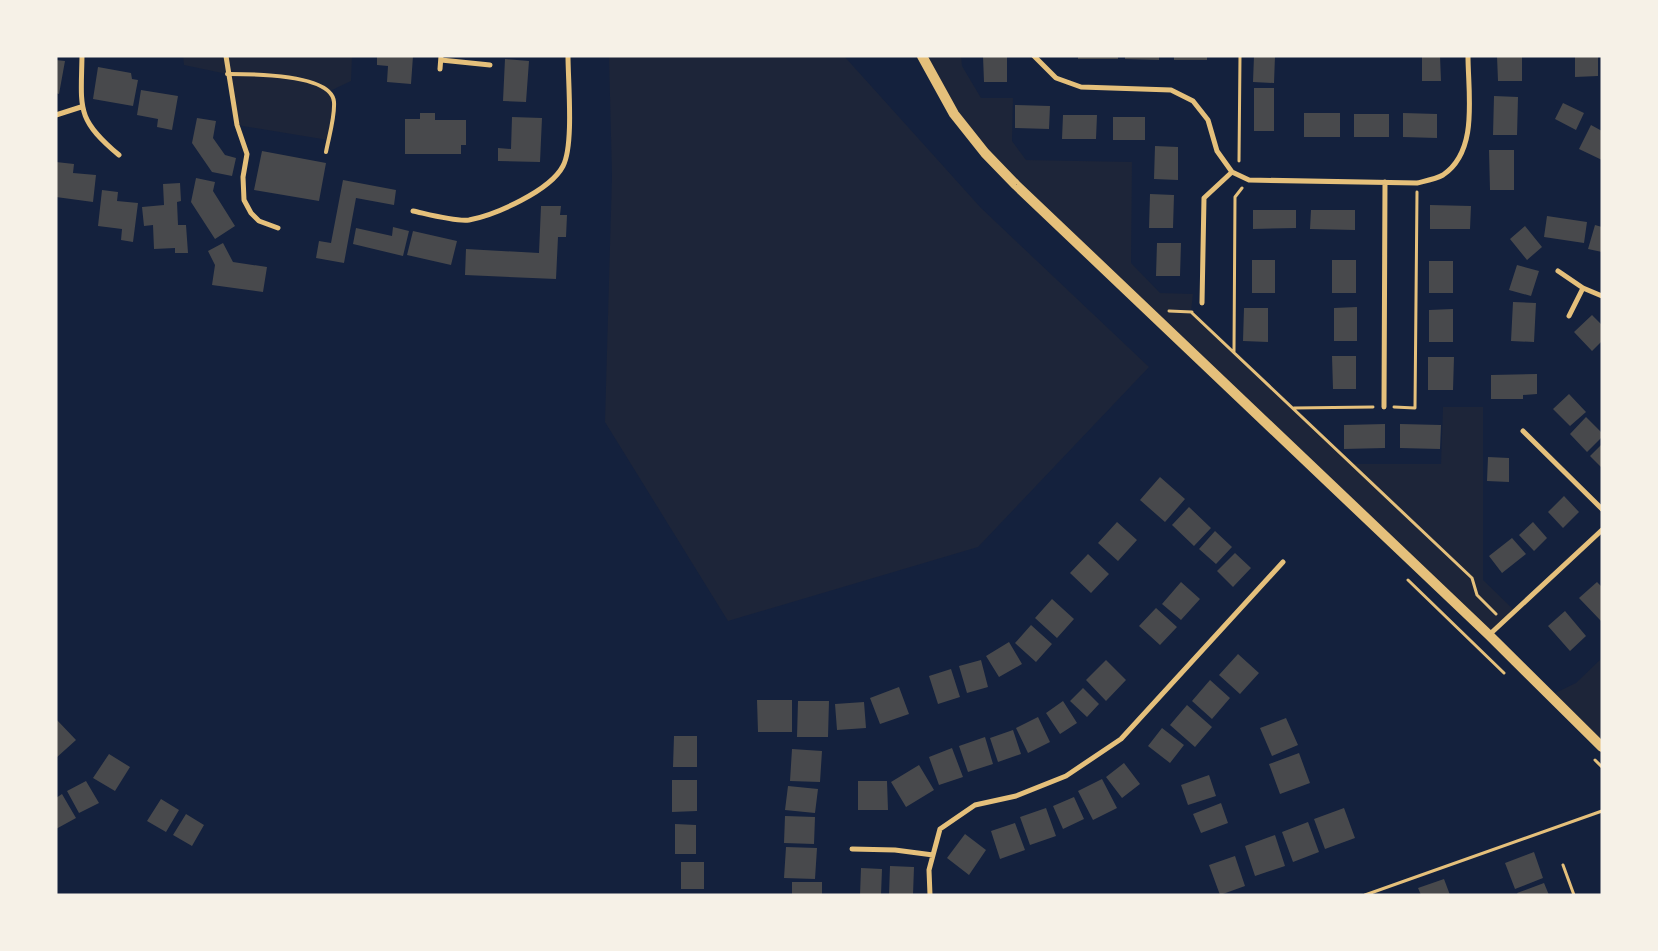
<svg xmlns="http://www.w3.org/2000/svg" width="1658" height="951" font-family="'IBM Plex Sans',sans-serif">
  <style>
    .green { fill: #1d2539 }
    .building { fill: #48494c }
    .lines { fill: none; stroke-linecap: round; stroke-linejoin: round }
    .path { stroke: #e5c07b; stroke-width: 3 }
    .service { stroke: #e5c07b; stroke-width: 4 }
    .minor { stroke: #e5c07b; stroke-width: 5 }
    .secondary { stroke: #e5c07b; stroke-width: 10 }
  </style>
  <rect width="100%" height="100%" fill="#14213d"/>
  <path class="green" d="M183 56H352L351 81 330 91 334 101 328 140 237 125 227 74 184 65Z
    M609 56H844L981 208 1149 367 978 547 728 621 605 422 612 176Z
    M922 56H961L962 66 981 98H1013L1012 141 1026 160 1132 162 1131 263 1160 293 1193 294 1191 312 1353 464H1441L1443 407H1483V580L1515 611 1489 635 985 153Z
    M1602 658V747L1551 695 1576 683Z"/>
  <path class="building" d="M377 56H413L411 84 387 82 388 66 377 65Z
    M983 56H1007V82H984Z
    M1078 56H1118V59H1078Z
    M1125 56H1159V60L1125 59Z
    M1174 56H1207V60H1174Z
    M1254 56H1275L1274 83 1253 82Z
    M1422 56H1440L1441 81H1422Z
    M1497 56H1522V81H1498Z
    M1575 56H1598V76L1575 77Z
    M505 59 529 61 526 102 503 101Z
    M56 60 65 61 59 94 56 93Z
    M98 67 131 73 132 79 138 80 133 106 93 99Z
    M1254 88H1274V131H1254Z
    M141 90 178 96 172 130 157 127 158 119 137 115Z
    M1494 96 1518 97 1517 135H1493Z
    M1563 103 1584 113 1576 130 1555 119Z
    M1015 105 1050 106 1049 129 1015 128Z
    M420 113H435V120H466V145H461V154H405V119H420Z
    M1304 113H1340V137H1304Z
    M1403 113 1437 114V138L1403 137Z
    M1354 114H1389V137H1354Z
    M1063 115H1097L1096 139H1062Z
    M512 117 542 118 540 162 498 161V148L511 149Z
    M1113 117H1145V140H1113Z
    M197 118 216 121 213 138 225 155 236 158 232 176 212 172 192 143Z
    M1591 125 1602 131V160L1579 149Z
    M1155 146 1178 147V180L1154 179Z
    M1489 150H1514V190H1490Z
    M262 151 326 163 319 201 254 190Z
    M56 162 74 164 73 173 96 175 93 202 56 197Z
    M196 178 215 182 213 191 235 226 215 239 191 202Z
    M343 180 396 190 394 205 356 198 344 263 316 258 319 241 331 243Z
    M180 183 181 201 177 202 178 225H186L188 253H175V248L154 249 153 225 144 226 142 207 164 205 163 184Z
    M102 190 118 192 117 201 138 203 133 242 121 240 122 229 98 226Z
    M1150 194 1174 195 1173 228H1149Z
    M1430 205 1471 206 1470 229H1430Z
    M541 206H561L560 215H567L566 237H558L556 279 465 275 466 249 539 253Z
    M1253 210H1296V228L1253 229Z
    M1311 210H1355V230L1310 229Z
    M1547 216 1587 222 1584 243 1544 237Z
    M1595 225 1602 227V252L1588 249Z
    M1525 226 1542 247 1527 260 1510 239Z
    M393 227 409 231 403 256 353 244 356 228 392 236Z
    M413 231 457 241 451 265 407 255Z
    M223 243 233 262 267 267 263 292 212 285 215 265 208 251Z
    M1157 243H1181L1180 276H1156Z
    M1252 260H1275V293H1252Z
    M1332 260H1356V293H1332Z
    M1429 261H1453V293H1429Z
    M1517 265 1539 271 1531 296 1509 290Z
    M1513 302 1536 303 1534 342 1511 341Z
    M1357 307V341H1334V308Z
    M1244 308H1268V342L1243 341Z
    M1453 309V342H1429V310Z
    M1592 315 1602 325V341L1592 351 1574 332Z
    M1332 356H1356V389H1333Z
    M1428 357H1454L1453 390H1428Z
    M1537 374V394L1523 395V399H1491V375Z
    M1569 394 1586 412 1570 426 1553 409Z
    M1586 417 1602 433V437L1587 452 1570 434Z
    M1385 424V448L1344 449V425Z
    M1400 424 1441 425 1440 449 1400 448Z
    M1602 444V468L1590 456Z
    M1488 457 1509 458V482L1487 481Z
    M1160 477 1185 499 1165 522 1140 500Z
    M1564 496 1579 512 1563 528 1548 512Z
    M1189 507 1211 528 1194 546 1172 525Z
    M1117 522 1137 540 1118 561 1098 543Z
    M1533 522 1547 538 1534 551 1519 535Z
    M1215 531 1232 547 1216 564 1199 549Z
    M1512 538 1526 554 1502 573 1489 556Z
    M1235 553 1251 568 1233 587 1217 571Z
    M1088 554 1109 574 1091 593 1070 573Z
    M1181 582 1200 599 1181 620 1162 604Z
    M1597 582 1602 587V622L1579 598Z
    M1052 599 1074 619 1057 638 1035 618Z
    M1156 608 1177 627 1160 645 1139 626Z
    M1565 611 1586 636 1570 651 1548 626Z
    M1031 625 1052 644 1036 662 1015 643Z
    M1009 642 1022 664 999 677 986 656Z
    M1238 654 1259 673 1240 694 1219 675Z
    M981 660 988 687 967 693 959 666Z
    M1106 660 1126 680 1106 701 1086 680Z
    M951 669 960 697 938 704 929 676Z
    M1210 680 1230 698 1212 719 1192 701Z
    M899 687 909 714 880 724 870 698Z
    M1083 688 1099 704 1087 717 1070 701Z
    M757 700H792V732H758Z
    M798 701H829L828 737H797Z
    M1063 701 1077 723 1060 734 1046 713Z
    M864 702 866 728 837 730 835 704Z
    M1187 705 1212 727 1195 747 1170 725Z
    M1038 717 1050 742 1028 753 1016 728Z
    M1286 718 1298 745 1272 756 1260 728Z
    M56 719 76 740 56 758Z
    M1162 728 1184 745 1170 763 1148 746Z
    M1013 730 1021 754 998 762 990 738Z
    M674 736H697V767H673Z
    M985 737 993 764 968 772 959 746Z
    M952 748 963 777 939 785 929 757Z
    M792 749 822 751 820 782 790 781Z
    M1299 753 1310 783 1280 794 1269 764Z
    M109 754 130 767 115 791 93 778Z
    M1124 763 1140 784 1122 798 1106 777Z
    M919 765 934 790 906 807 891 782Z
    M1209 775 1216 796 1188 805 1181 785Z
    M1102 779 1117 808 1093 820 1078 791Z
    M672 780H697V811L672 812Z
    M86 781 99 803 79 813 67 791Z
    M858 781H887L888 810H858Z
    M788 786 818 789 815 813 785 810Z
    M62 794 76 818 56 829V798Z
    M1074 797 1084 819 1063 829 1053 806Z
    M161 799 179 810 166 832 147 821Z
    M1221 803 1228 823 1201 833 1193 814Z
    M1046 808 1056 836 1030 845 1020 817Z
    M1344 808 1355 838 1325 849 1314 819Z
    M186 814 204 825 192 846 173 835Z
    M785 816 815 817 814 844 784 843Z
    M1308 822 1319 852 1293 862 1282 832Z
    M1015 823 1025 850 1000 859 991 831Z
    M675 824 696 825V854H675Z
    M965 834 986 850 969 875 947 858Z
    M1275 835 1285 866 1255 876 1245 846Z
    M786 847 817 848 815 879 784 878Z
    M1534 852 1543 878 1515 889 1505 863Z
    M1235 856 1245 886 1220 895 1209 865Z
    M681 862H704V889H681Z
    M890 866 914 867 913 895H889Z
    M861 868 882 869 881 895H860Z
    M1444 879 1450 895H1421L1418 888Z
    M792 882H822V895H792Z
    M1544 883 1549 895H1518L1517 893Z"/>
  <g class="lines">
    <path class="path" d="M1239 161 1240 56
      M1169 311 1192 312
      M1191 312 1472 578 1477 595 1496 614
      M1234 352 1235 197 1242 188
      M1394 407 1415 408 1417 192
      M1294 408 1373 407
      M1408 580 1504 673
      M1595 760 1602 767
      M1563 865 1574 895
      M1365 895 1602 811"/>
    <path class="service" d="M227 74C248 74 332 73 334 102 335 117 329 136 326 152"/>
    <path class="minor" d="M82 56C81 109 76 119 119 155
      M226 56 237 125 247 154 243 177 244 200 251 213 259 221 278 228
      M1034 56 1056 78 1081 87 1171 90 1193 101 1208 120 1217 151 1232 172 1249 180 1417 183C1425 181 1436 179 1443 175 1479 151 1468 94 1468 56
      M441 60 490 65
      M440 69 441 56
      M56 115 81 107
      M413 211C427 214 456 222 469 220 495 215 550 191 563 166 574 145 568 82 568 56
      M1558 271 1583 288 1602 296
      M1202 303 1204 198 1232 172
      M1569 316 1583 288
      M1384 407 1385 182
      M1523 431 1602 509
      M1489 635 1602 530
      M852 849 895 850 933 855
      M930 895 929 870 940 829 975 805 1016 796 1066 776 1121 739 1283 562"/>
    <path class="secondary" d="M922 56 954 114 985 153 1016 185 1489 635 1602 747"/>
  </g>
  <rect width="1658" height="951" fill="none" stroke="#f6f1e7" stroke-width="115"/>
</svg>
